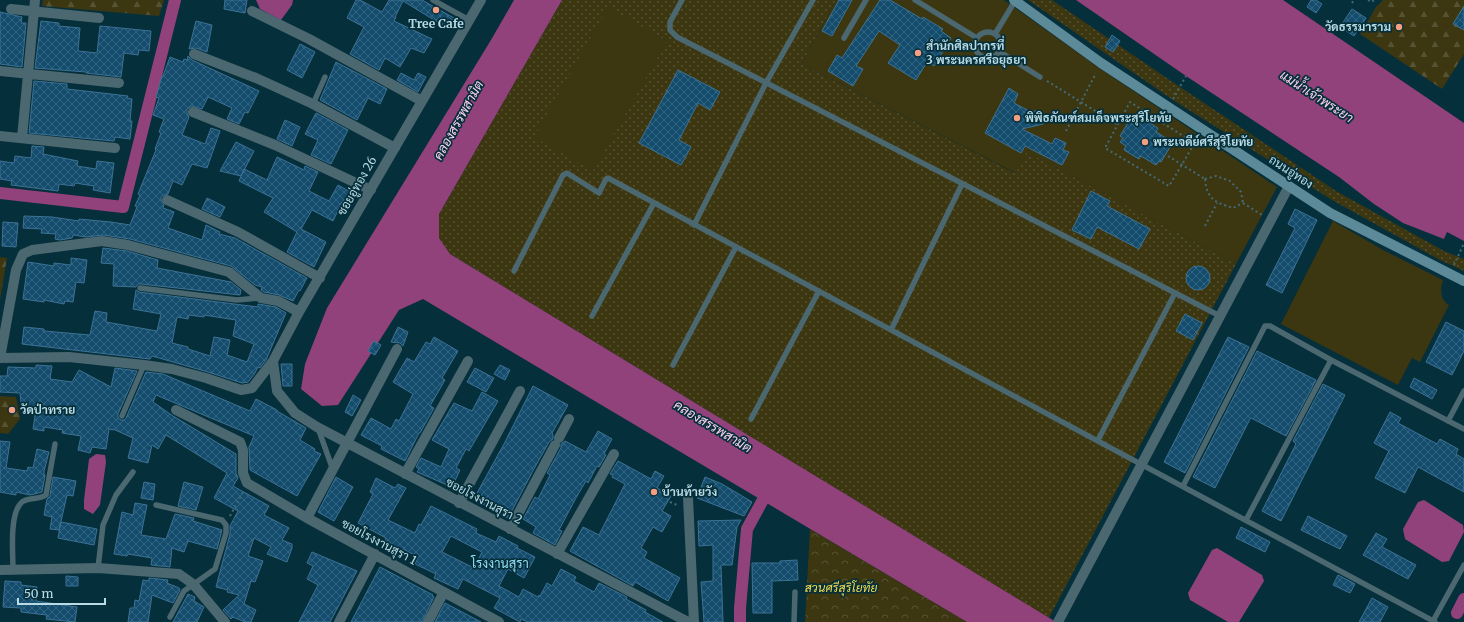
<svg xmlns="http://www.w3.org/2000/svg" width="1464" height="622" font-family="Merriweather,Sarabun,serif">
  <style>
    .grass { fill: url(#grass-dots) }
    .forest { fill: url(#forest-firs) }
    .park { fill: url(#park-crowns) }
    .garden { fill: #3c3611 }
    .water { fill: #92427b }
    .lines { fill: none; stroke-linecap: round; stroke-linejoin: round }
    .canal { stroke: #92427b; stroke-width: 12 }
    .building { fill: url(#building-cross-hatch); stroke: #3d7295; fill-rule: evenodd }
    .path { stroke: #446b76; stroke-width: 2; stroke-dasharray: 2 3; stroke-linecap: butt }
    .lane { stroke: #4b6770; stroke-width: 5.5 }
    .street { stroke: #4b6770; stroke-width: 10 }
    .secondary { stroke: #5c8a98; stroke-width: 10 }
    .poi-dot { fill: #f39f83; stroke: #052f3a; stroke-width: 1.5 }
    .labels { text-anchor: middle; stroke-width: 3.5; stroke-linejoin: round; paint-order: stroke }
    .poi-label { font-size: 12px; font-weight: bold; fill: #b8dbe6; stroke: #052f3a; text-anchor: start }
    .street-label { font-size: 12px; fill: #b8dbe6; stroke: #052f3a }
    .park-label { font-size: 12px; font-style: italic; fill: #f6de4f; stroke: #052f3a }
    .water-label { font-size: 13px; font-style: italic; fill: #fed1ee; stroke: #052f3a }
    .neighbourhood-label { font-size: 13px; fill: #93dcf2; stroke: #052f3a }
  </style>
  <defs>
    <pattern id="grass-dots" width="8" height="8" patternUnits="userSpaceOnUse"><rect width="8" height="8" fill="#3c3611"/><path d="M2 2h.1M6 6h.1" fill="none" stroke="#565234" stroke-width="1.8" stroke-linecap="round"/></pattern>
    <pattern id="forest-firs" width="22" height="20" patternUnits="userSpaceOnUse"><rect width="22" height="20" fill="#3c3611"/><path d="M5 1l3.5 6h-7zM16 11l3.5 6h-7z" fill="#565234"/></pattern>
    <pattern id="park-crowns" width="20" height="18" patternUnits="userSpaceOnUse"><rect width="20" height="18" fill="#3c3611"/><path d="M2 6a3 3 0 1 1 6 0M12 15a3 3 0 1 1 6 0" fill="none" stroke="#565234"/></pattern>
    <pattern id="building-cross-hatch" width="8" height="8" patternUnits="userSpaceOnUse"><rect width="8" height="8" fill="#134c6c"/><path d="M0 0l8 8M0 8l8-8" fill="none" stroke="#336581"/></pattern>
  </defs>
  <rect width="100%" height="100%" fill="#052f3a"/>
  <path class="grass" d="M562 0H836L802 64 1015 173 1026 151 1236 264 1049 618 450 254 439 238V214Z
    M1028 0H1052L1180 87 1336 191 1444 251 1464 259V271L1440 260 1332 200 1173 100Z"/>
  <path class="forest" d="M43 0H164L159 16 42 6Z
    M1383 0H1464V54L1442 89 1360 34 1376 7Z
    M0 257 7 258 0 300Z
    M0 396 16 397 20 419 8 434 0 433Z"/>
  <path class="park" d="M810 529 967 622H805Z"/>
  <path class="garden" d="M836 0H1004L1099 68 1277 187 1236 264 1027 152 1016 173 802 64Z
    M608 7 667 41 593 171 534 137Z
    M1333 221 1383 250 1443 280C1440 289 1440 300 1449 305L1420 362 1412 358 1398 385 1281 324Z"/>
  <path class="water" d="M256 0H293L292 5 281 20 260 9Z
    M514 0H562L439 214V238L450 254 1056 622H967L423 299 399 310 338 405 322 406 301 389 305 364 327 308 491 40Z
    M1076 0H1283L1464 123V241L1447 232 1444 239 1403 223 1374 204 1339 177 1186 76Z
    M96 454 105 455 106 462 100 505 93 514 84 509V500L89 459Z
    M1424 500 1463 525 1464 532 1449 561 1442 562 1405 539 1403 529 1418 502Z
    M1217 548 1262 575 1264 581 1239 622H1228L1190 600 1188 593 1212 550Z"/>
  <g class="lines">
    <path class="canal" d="M0 193 123 207 175 0
      M1457 613 1464 599
      M740 622V608L747 529 770 487"/>
  </g>
  <path class="building" d="M225 0H247L245 13 224 9Z
    M356 0H360L382 12 389 0H422L454 18 449 29 403 1 395 17H396L394 21 432 39 424 53 411 48 400 67 385 58 379 70 350 54 364 27 347 18Z
    M839 0H852L832 36 822 31Z
    M880 0H890L922 19 923 17 943 29 941 31 951 38 934 66 927 62 916 80 888 63 900 45 879 31 856 66 863 69 853 86 828 71 837 55 842 58Z
    M1311 0H1316L1322 4 1316 13 1307 7Z
    M1464 6V30L1453 24Z
    M1352 9 1366 18 1354 36 1340 27Z
    M0 12 22 17 21 23H26L22 67 0 64Z
    M41 21 59 23V26L80 28 78 51 97 53 100 26 151 31 149 51 139 50 138 55 124 53 121 77 86 73V72L35 68Z
    M196 21 212 25 207 52 196 48 189 49Z
    M1112 35 1120 41 1113 52 1105 47Z
    M300 44 315 52 302 78 287 70Z
    M188 56 192 60 259 91 248 113 245 112 239 124 227 119 232 108 208 97 202 109 192 106 187 109V113L189 117 182 135 205 144 211 128 220 131 207 168 192 164 182 185 173 181 168 194 164 195 161 197V201L164 205 163 208 174 212 168 228 202 240 206 225 220 232 219 234 235 238 307 278 300 291 299 290 293 301 279 295 264 292 261 290 262 287 255 285 231 266 160 247 130 239 103 235 86 237 73 235 72 238 60 240 55 239 56 234 41 233 42 229 23 228 24 216 52 217 79 221V219L111 222 130 225 137 207 135 206 140 195 138 194 156 150 155 149 161 133 159 132 164 119 153 115 159 98 156 97 162 76H163L170 57 183 62 184 59 187 60Z
    M336 62 387 89 380 104 368 98 357 120 320 100Z
    M678 70 720 92 710 110 698 103 679 140 691 147 681 165 639 143Z
    M401 73 414 80 418 73 426 77 418 92 397 80Z
    M34 81 67 84V89L128 96 127 98 132 99 130 121H132L130 139 115 137 114 141 29 133Z
    M1009 88 1018 94 1014 103 1031 112 1040 110 1043 124 1022 129 1052 144 1055 138 1066 143 1063 150 1069 152 1062 165 1025 146 1021 153 985 133Z
    M316 113 348 130 331 164 311 155 318 140 305 134Z
    M1135 118 1141 122 1143 119 1158 128 1156 132 1171 141 1168 146 1170 147 1161 162 1159 161 1156 165 1141 156 1139 159 1124 150 1126 146 1120 142 1123 138 1120 136 1129 121 1132 123Z
    M285 120 300 127 292 146 277 139Z
    M236 142 254 151 241 176 220 171Z
    M32 146 44 147 43 154 78 161 77 166 96 169 97 161 114 163 110 193 93 190 94 186 75 183 74 186 59 184 58 191 11 185 12 181 0 179V161L14 163 15 156 31 158Z
    M277 157 304 170 305 166 318 172 309 191 329 201 338 185 354 194 349 205 342 202 333 221 312 210 301 229 326 242 314 267 287 252 297 232 264 212 273 198 239 181 244 169 267 180Z
    M1091 191 1110 201 1107 206 1150 229 1139 249 1097 227 1091 239 1072 230Z
    M207 198 225 207 220 217 202 209Z
    M1295 209 1317 220 1282 293 1266 285 1295 228 1288 224Z
    M3 222 18 223 16 247 2 246Z
    M103 248 127 251 158 260 157 268 231 282 241 290 240 295 141 284H138L136 287 113 286 114 264 101 263Z
    M71 258 87 260 84 283 76 282 73 302 65 301 64 304 44 300V302L23 299 28 262 54 266V263L71 265Z
    M1186 278a12 12 0 1 1 24 0a12 12 0 1 1-24 0Z
    M136 290 139 292 258 307V304L276 307 286 313 266 360 260 368 258 367 255 373 248 382 242 383 208 372 152 356 150 359 22 344 24 327 44 329V331L90 335 95 311 107 313 106 322 157 331 161 314 133 309ZM189 315 204 317V315L236 320 233 336 254 344 247 362 227 355 230 340 214 337 210 356 188 349V347L172 343 177 317 188 319Z
    M1185 314 1202 323 1193 340 1176 331Z
    M1446 322 1464 331V351L1452 375 1426 362Z
    M398 327 408 332 403 346 400 343 391 342Z
    M434 337 458 351 442 378 445 380 430 406 434 408 420 433H419L405 461 381 449 382 446 361 435 371 418 391 429 396 419 399 421 413 394 393 382 407 358 414 362 426 342 430 344Z
    M1228 337 1249 347 1185 473 1164 462Z
    M374 341 381 345 375 355 368 351Z
    M1257 351 1316 380 1286 436 1251 418 1250 419 1215 488 1193 477Z
    M281 364H292V386H283Z
    M36 365 52 366 50 379 72 382 79 370 111 387 115 368 137 371 118 414V418L121 420H124L126 418 146 372 163 374 250 411 256 399 277 410V411L306 428 300 440 315 449 314 451 321 454 297 496 250 470 249 447 254 436 156 395 153 402 173 416 236 454V473L238 478 233 486 269 506 264 515 289 528 282 540 292 544V548L287 562 267 554 271 547 254 538 248 556 263 561 255 582 251 581 244 604 256 610 251 622H245L233 617 231 619 223 610 239 595 227 592 228 590 216 587 230 534V526L238 511 214 498 227 473 166 435 158 449 152 445 148 463 128 458 133 438 113 429V430L109 429 106 449 92 447 90 453 78 450 81 436 62 433 63 430 44 427V431L33 429 36 409 22 411 20 393 0 392V376H7L8 367 36 368Z
    M500 365 510 370 505 380 494 374Z
    M475 368 494 378 486 392 467 382Z
    M1414 378 1437 390 1432 399 1410 387Z
    M1323 384 1345 395 1281 521 1262 511 1296 444 1293 441Z
    M533 386 568 405 552 433 553 435V439L549 442 535 467 508 518 483 504 486 498 477 493 504 444Z
    M482 392 498 401 469 451 466 449 456 468 460 470 452 487 417 472 419 469 416 467 421 458 441 467 449 449 432 440 454 403 472 411Z
    M353 395 361 400 352 416 345 412Z
    M1390 412 1401 418 1398 423 1437 444 1440 439 1458 449 1456 454 1464 459V492L1418 467 1405 493 1375 478 1389 451 1374 443Z
    M598 431 612 439 604 454 606 455 599 467 597 466 588 483 586 481 577 496 559 530 562 531 555 545 533 533 536 527 523 519 535 497 538 499 550 475 547 473 561 448V444L565 441 586 452Z
    M0 441 10 442 6 468 27 471 28 467 33 468 37 449 49 452 44 471V475H45L42 492 30 495 16 492V495L0 492Z
    M618 461 651 479 655 471 664 476 657 488 671 496 662 511 671 516 662 532 653 527 641 548 647 552 644 558 680 578 668 601 635 582 633 586 570 551 583 527 599 535 625 484 612 477 613 475 610 474Z
    M53 477 76 481 73 496 67 495 59 530 50 529 52 517 44 515 47 499 50 496Z
    M336 477 353 487 334 521 318 512Z
    M705 477 722 484 752 502 744 516 697 498Z
    M376 478 395 488 398 484 406 488 388 520 415 533 419 524 421 525 431 506 477 529 476 533 496 542 499 536 518 546 517 548 535 557 524 578 508 569 499 586 519 597 523 589 538 597 539 595 540 596 547 583 552 586 561 569 576 577 574 581 594 592 599 583 627 597 626 599 646 610 645 612 663 622H528L521 619 520 622 494 608 500 598 463 579 458 589 434 578 436 574 415 564 418 557 403 549 402 551 384 542 386 538 358 523 373 494 370 492ZM451 536 482 552 474 568 442 552Z
    M144 482 155 484 153 500 141 498Z
    M184 482 203 487 196 510 178 506Z
    M135 503 147 505 141 535 166 539 175 514 194 518 193 521 222 530 217 549 188 541 184 552 172 548 170 567 151 565 152 558 128 554 127 556 114 554 122 512 133 515Z
    M1308 516 1347 536 1340 549 1301 530Z
    M741 520 737 527 732 565H721L723 622H704L701 582 713 581V545L699 546 698 521Z
    M61 522 97 529 94 545 58 538Z
    M1241 527 1270 542 1265 552 1236 538Z
    M1376 533 1387 539 1382 547 1416 565 1408 579 1363 555Z
    M312 552 357 571 330 622H299L318 585 307 579 313 566 307 563Z
    M797 560 798 580 772 581V613H753L752 563H780V561Z
    M380 567 433 595 432 596 434 597 422 622H351Z
    M1338 575 1355 584 1350 593 1333 585Z
    M66 576 78 577V586H66Z
    M149 578 168 580 167 583 179 588 180 590 173 603 152 595 148 622H128L130 608H134L135 600 139 601 143 580 149 581Z
    M5 581 21 582V585L37 587 36 601 77 607 75 622 46 619 47 615 21 612V608L3 607Z
    M188 594 195 597 194 601 204 607 197 622H173Z
    M1372 598 1388 607 1380 622H1359Z
    M445 603 481 622H435Z"/>
  <g class="lines">
    <path class="path" d="M1368 0 1372 2 1374 0
      M1352 3 1354 0
      M1047 81 1118 125
      M1173 99 1186 76
      M1066 131 1096 73
      M1194 143 1130 102 1105 148 1169 186C1179 170 1188 154 1198 137
      M1168 156 1205 179
      M1205 179C1207 200 1215 202 1233 208L1243 203
      M1205 179 1216 176 1230 181 1241 192 1243 203
      M1243 203 1262 215
      M1205 226 1217 203
      M1454 265 1464 243
      M670 502 677 505
      M230 516 243 492"/>
    <path class="lane" d="M433 0 469 20
      M682 0 670 22V30L677 37 1220 316
      M915 0 977 38
      M975 45a13 13 0 1 1 26 0a13 13 0 1 1-26 0Z
      M995 34 1015 1
      M844 38 866 0
      M1000 52 1040 77
      M313 104 325 77
      M694 225 766 83 813 0
      M514 271 563 175 567 173 599 193 606 179 608 178 1435 622
      M140 288 237 300 260 298
      M592 316 654 203
      M891 330 962 184
      M673 365 736 247
      M122 416 144 365
      M751 419 819 291
      M1448 421 1464 391
      M318 428 333 470
      M1098 440 1175 293
      M1183 486 1265 326H1270L1331 360 1464 429
      M156 505 222 520 226 525V533L215 569 184 591 170 617
      M1246 520 1331 360
      M98 568 103 525 116 495 133 472
      M13 570C13 553 9 513 22 502 28 497 39 500 46 495L55 444
      M1433 621 1464 565
      M794 622 795 592"/>
    <path class="street" d="M481 0 299 312 273 361 277 391 295 413 317 427 688 622
      M11 9 99 18
      M252 11 309 39 422 101
      M194 54 256 78 313 104 395 148
      M0 71 119 83
      M193 112 275 145 371 190
      M0 136 115 148
      M22 138 35 0
      M167 200 238 232 320 278
      M0 358 16 270 23 254 32 250 102 241 128 245 229 272 261 298 278 301 299 312
      M0 358 69 357 144 365 172 369 206 378 241 390 252 388 273 361
      M176 410 240 442 243 450V473L247 483 307 518 499 622
      M559 438 569 419
      M405 474 468 361
      M688 498 694 622
      M459 503 520 391
      M307 518 397 349
      M510 529 555 445
      M557 554 614 454
      M0 570 98 568 179 574 193 584 225 622
      M339 622 375 554
      M428 622 444 592
      M1058 622 1289 186"/>
    <path class="secondary" d="M1014 0 1101 63 1330 213 1464 281"/>
  </g>
  <g class="poi-dot">
    <circle cx="436" cy="10" r="4"/>
    <circle cx="1399" cy="27" r="4"/>
    <circle cx="918" cy="53" r="4"/>
    <circle cx="1017" cy="118" r="4"/>
    <circle cx="1145" cy="142" r="4"/>
    <circle cx="12" cy="410" r="4"/>
    <circle cx="654" cy="492" r="4"/>
  </g>
  <g class="labels">
    <g class="poi-label">
      <text x="436" y="28" text-anchor="middle">Tree Cafe</text>
      <text x="1391" y="31" text-anchor="end">วัดธรรมาราม</text>
      <text x="926" y="50">สำนักศิลปากรที่<tspan x="926" dy="14">3 พระนครศรีอยุธยา</tspan></text>
      <text x="1025" y="122">พิพิธภัณฑ์สมเด็จพระสุริโยทัย</text>
      <text x="1153" y="146">พระเจดีย์ศรีสุริโยทัย</text>
      <text x="20" y="414">วัดป่าทราย</text>
      <text x="662" y="496">บ้านท้ายวัง</text>
    </g>
    <g class="street-label">
      <text transform="translate(1291 172) rotate(33)" y="4">ถนนอู่ทอง</text>
      <text transform="translate(357 186) rotate(-60)" y="4">ซอยอู่ทอง 26</text>
      <text transform="translate(484 501) rotate(28)" y="4">ซอยโรงงานสุรา 2</text>
      <text transform="translate(379 542) rotate(28)" y="4">ซอยโรงงานสุรา 1</text>
    </g>
    <g class="park-label">
      <text x="841" y="592">สวนศรีสุริโยทัย</text>
    </g>
    <g class="water-label">
      <text transform="translate(1317 96) rotate(33)" y="5">แม่น้ำเจ้าพระยา</text>
      <text transform="translate(458 120) rotate(-61)" y="5">คลองสรรพสามิต</text>
      <text transform="translate(713 426) rotate(31)" y="5">คลองสรรพสามิต</text>
    </g>
    <g class="neighbourhood-label">
      <text x="500" y="568">โรงงานสุรา</text>
    </g>
  </g>
  <path d="M18 598v6h87v-6" fill="none" stroke="#b8dbe6" stroke-width="2"/>
  <text x="24" y="598" font-size="12" fill="#b8dbe6" stroke="#052f3a" stroke-width="3" paint-order="stroke">50 m</text>
</svg>
